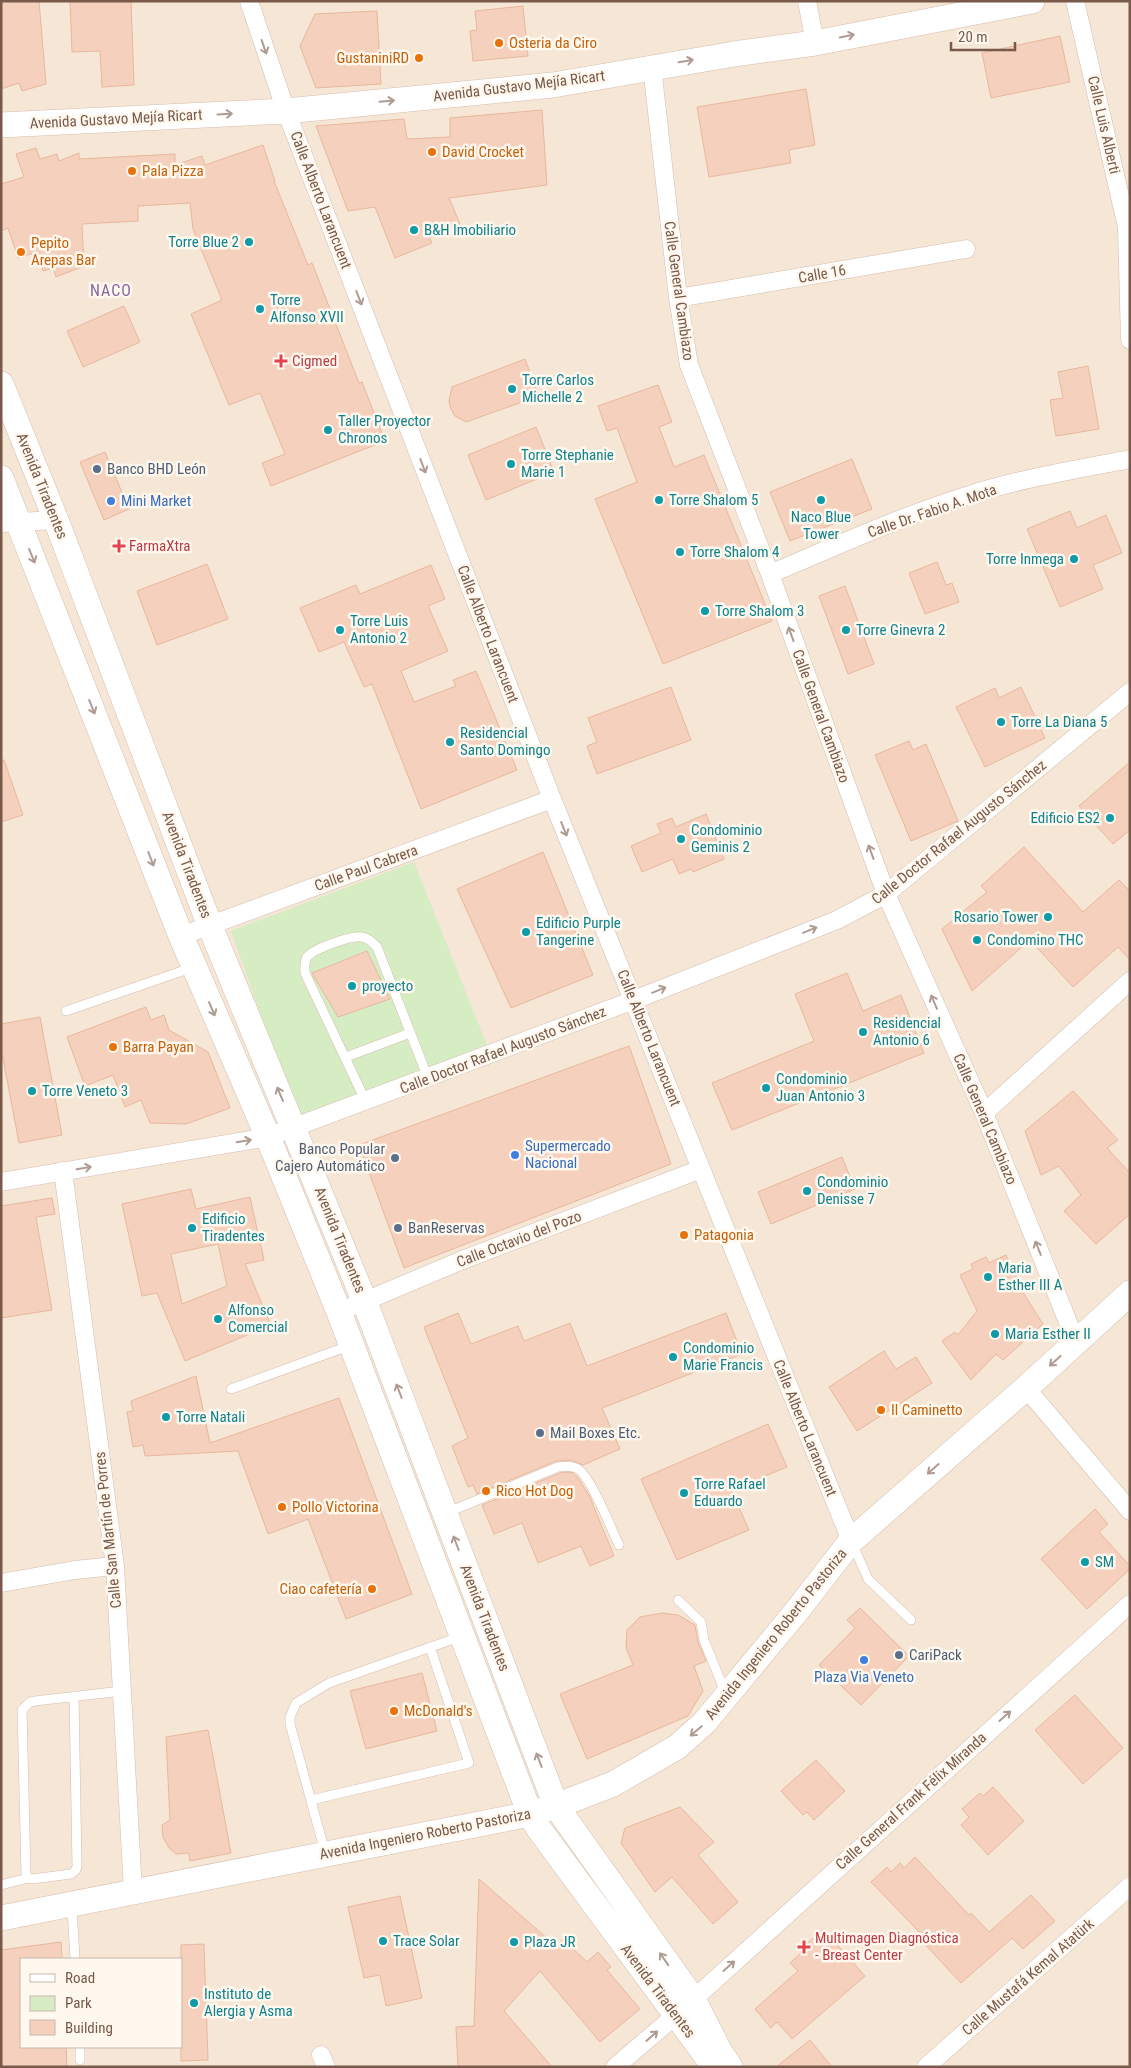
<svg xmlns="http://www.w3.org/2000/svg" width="1131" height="2068" font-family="'Roboto Condensed',sans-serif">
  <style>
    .residential { fill: #f6e6d5; fill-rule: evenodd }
    .green { fill: #d6edc4 }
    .building { fill: #f5d1bd; stroke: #e8b79d; fill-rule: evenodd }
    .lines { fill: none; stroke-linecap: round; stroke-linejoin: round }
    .lane-casing { stroke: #d3bdaf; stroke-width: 10 }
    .street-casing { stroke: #d3bdaf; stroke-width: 19 }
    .secondary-casing { stroke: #d6bdab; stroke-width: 26 }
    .lane { stroke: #fff; stroke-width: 9 }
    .street { stroke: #fff; stroke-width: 18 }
    .secondary { stroke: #fff; stroke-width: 25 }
    .oneway { stroke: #af9b92 }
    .food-dot { fill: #e8710a; stroke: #fff8ef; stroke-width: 2 }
    .culture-dot { fill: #0f9aa8; stroke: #fff8ef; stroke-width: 2 }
    .health-dot { fill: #e0444e; stroke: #fff8ef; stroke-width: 2 }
    .service-dot { fill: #5c6f8a; stroke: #fff8ef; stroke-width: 2 }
    .shop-dot { fill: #3f7fe0; stroke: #fff8ef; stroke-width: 2 }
    .labels { text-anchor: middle; stroke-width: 5; stroke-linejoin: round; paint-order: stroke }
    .food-label { font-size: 15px; fill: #c56008; stroke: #fff8ef; text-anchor: start }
    .street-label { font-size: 15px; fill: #795949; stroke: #fff8ef }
    .culture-label { font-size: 15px; fill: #0d838f; stroke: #fff8ef; text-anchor: start }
    .health-label { font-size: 15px; fill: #be3a42; stroke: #fff8ef; text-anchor: start }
    .service-label { font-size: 15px; fill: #4e5e75; stroke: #fff8ef; text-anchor: start }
    .shop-label { font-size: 15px; fill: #366cbe; stroke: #fff8ef; text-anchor: start }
    .neighbourhood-label { font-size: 16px; letter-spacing: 1px; fill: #88659d; stroke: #fff8ef }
  </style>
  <rect width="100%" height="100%" fill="#fef4e7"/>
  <path class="residential" d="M1 1H1130V2067H1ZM21 1959H181V2047H21Z"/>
  <path class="green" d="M414 862 487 1045 297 1118 231 931Z"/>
  <path class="building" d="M1 1H39L46 84 22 91 19 83 1 89Z
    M70 1H131L134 85 102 87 100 51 72 52Z
    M523 6 528 56 473 61 470 31 477 30 475 11Z
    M377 11 381 84 316 88 300 46 315 14Z
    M1060 36 1070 82 991 98 982 53Z
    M806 89 815 145 789 150 791 163 709 177 697 107Z
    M542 110 547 185 449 198 460 224 429 236 432 243 395 258 375 207 348 211 316 126 404 119 407 139 450 137V118Z
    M263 145 275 181H274L308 265 312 263 359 383 362 382 385 441 271 486 262 463 285 454 260 393 229 405 191 314 222 300 193 229 190 203 138 206V221L82 224 84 266 56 277 53 268 43 271 37 252 18 258 8 228 1 231V184L24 177 16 154 36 148 40 159 57 154 59 161 79 153V159L175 154V165L202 156 205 165Z
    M124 306 140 342 83 367 67 331Z
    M525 359 539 396 466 422 455 416 451 409 449 401 452 387Z
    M1088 366 1099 429 1056 436 1050 400 1063 398 1058 372Z
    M658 385 672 422 659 427 674 467 704 455 772 621 663 664 595 499 637 482 617 428 607 431 598 406Z
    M536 427 554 472 486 500 468 455Z
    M105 452 129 509 104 520 80 462Z
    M852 459 872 509 790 541 770 492Z
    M1070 511 1077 528 1106 515 1122 553 1093 565 1103 589 1060 607 1027 529Z
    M937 562 946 585 952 583 959 602 925 614 909 573Z
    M207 564 228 619 157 645 137 591Z
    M431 565 445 599 428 606 448 651 401 671 414 702 456 686 453 680 476 671 517 770 421 809 372 684 364 687 344 642 319 652 300 608 356 585 360 594Z
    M845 586 874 664 848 674 819 596Z
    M671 687 691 740 597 774 587 746 597 742 588 718Z
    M1021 687 1045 738 985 767 956 707 995 688 999 698Z
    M909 741 913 750 926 744 958 821 911 841 875 755Z
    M1 760H4L23 815 1 822Z
    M1130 762V830L1113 844 1079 806Z
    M706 814 724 859 693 872 691 869 679 874 673 859 642 872 631 846 661 833 657 824 672 818 676 827Z
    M1024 847 1083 912 1119 880 1130 891V960L1118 947 1073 987 1030 940 972 991 942 929 987 892 981 886Z
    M543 852 593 975 511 1008 457 889Z
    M367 951 390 999 338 1017 312 973Z
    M847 973 863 1011 901 995 924 1053 732 1130 712 1083 814 1041 795 994Z
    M146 1007 151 1020 164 1015 169 1030 208 1052 230 1108 186 1124 150 1123 141 1100 125 1107 113 1075 85 1086 67 1037Z
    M40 1017 62 1135 19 1143 1 1048V1024Z
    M629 1046 671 1164 404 1268 359 1145Z
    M1073 1091 1118 1140 1107 1148 1130 1173V1214L1096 1244 1064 1211 1081 1195 1059 1166 1041 1175 1025 1131Z
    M842 1157 855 1189 771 1224 758 1192Z
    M191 1189 196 1209 250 1197 264 1260 245 1264 271 1325 185 1361 157 1293 142 1296 122 1204ZM218 1244 227 1286 182 1304 171 1254Z
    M52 1198 55 1214 36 1217 52 1310 1 1318V1206Z
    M1006 1255 1017 1278 1015 1280 1043 1324 1003 1360 996 1354 971 1380 942 1341 955 1332 958 1335 977 1311 960 1275 973 1269 971 1264 986 1257 989 1263Z
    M458 1313 471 1344 518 1326 524 1341 570 1323 587 1366 726 1313 742 1354 602 1408 620 1449 583 1465 571 1460 556 1461 477 1494 473 1485 468 1487 452 1446 468 1438 424 1327Z
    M884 1351 896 1369 916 1357 932 1383 857 1431 829 1387Z
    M196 1376 210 1443 339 1398 412 1594 346 1619 308 1519 268 1534 238 1451 145 1456 143 1445 133 1447 127 1412 133 1411 131 1401Z
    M768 1424 787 1467 731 1490 749 1530 677 1560 641 1479Z
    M568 1472 573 1473 578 1478 589 1495 614 1556 590 1566 581 1546 538 1563 522 1523 494 1534 482 1505 560 1473Z
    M1095 1509 1108 1524 1099 1532 1130 1566V1569L1087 1609 1041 1559Z
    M860 1608 909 1656 861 1705 819 1665 855 1628 847 1620Z
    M662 1613 678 1615 695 1625 698 1642 706 1661 694 1666 703 1691 688 1716 587 1759 560 1694 633 1665 626 1648 627 1630 640 1617Z
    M422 1673 437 1731 366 1749 350 1691Z
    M1075 1695 1123 1748 1083 1784 1035 1730Z
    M208 1730 231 1853 190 1861 189 1853 176 1854 169 1848 163 1837 162 1825 170 1820 166 1737Z
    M816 1760 845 1791 814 1820 807 1812 803 1815 781 1791Z
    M993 1787 1024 1821 988 1855 961 1825 969 1817 962 1809 980 1793 983 1796Z
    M680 1807 714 1842 698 1855 738 1902 713 1924 672 1877 655 1892 621 1843 625 1828Z
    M915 1857 969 1915 971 1913 989 1932 1031 1895 1055 1921 1023 1949 1012 1938 961 1983 922 1941 925 1938 871 1882 887 1867 891 1872 900 1863 904 1868Z
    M479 1879 556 1946 563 1939 587 1962 598 1952 611 1967 607 1970 640 2009 600 2042 540 1971 504 2011 552 2067H458L456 2027 474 2026Z
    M400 1896 422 1998 386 2006 380 1975 364 1978 348 1907Z
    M823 1929 865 1976 792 2039 777 2022 771 2028 755 2009 798 1971 790 1963 804 1950 802 1948Z
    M61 1942 62 1959H21V2047H66L67 2067H1V1950Z
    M204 1944 208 2060 181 2061V1945Z
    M810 2040 832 2067H776Z"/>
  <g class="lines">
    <g class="lane-casing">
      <path id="lane" d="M66 1011 194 967
        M346 1057 410 1033
        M366 1102 305 973C305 967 304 962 307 957 313 949 352 935 361 937 369 938 372 942 377 947L428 1078
        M231 1389 351 1345
        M446 1513 558 1467C564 1466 572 1465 578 1469 591 1477 611 1528 619 1545
        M852 1543 868 1579 911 1620
        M678 1600 701 1622 704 1640 725 1692
        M74 1696 77 1866 76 1870 71 1874 32 1879 28 1878 26 1874 22 1710 30 1702 35 1701 122 1691
        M311 1800 469 1763 430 1647
        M325 1852 290 1724V1717L296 1703 329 1683 462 1636
        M1 1885 28 1878
        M72 1907 75 1959
        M80 2047V2060"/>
    </g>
    <g class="street-casing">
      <path id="street" d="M249 1 286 111 552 799 851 1541
        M807 1 815 43
        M1075 1 1127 227 1130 340
        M652 67 678 298 689 365 770 574 886 894 984 1113 1076 1342
        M678 298 966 249
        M1 523 56 520
        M770 574C834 547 897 518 963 497 1017 479 1074 470 1130 459
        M181 936 552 799
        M984 1113 1130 981
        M63 1171 115 1566 133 1891
        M1 1182 268 1137 634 1000 837 920 886 894 1130 692
        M339 1312 460 1261 701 1169
        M1026 1388 1130 1511
        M1 1583 75 1570 115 1566
        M321 2055 326 2067
        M615 2067 676 2015 1130 1604
        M926 2067 1130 1886"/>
    </g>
    <g class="secondary-casing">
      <path id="secondary" d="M1 125 286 111 553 85 734 54 815 43 1032 1
        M1 384 56 520 210 926 364 1300 556 1806 693 1999 720 2052 730 2067
        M1 478 181 936 268 1137 339 1312 530 1814 539 1829 713 2065
        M1 1918 530 1814 556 1806 613 1784 677 1747 704 1723 796 1612 851 1541 1026 1388 1130 1293"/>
    </g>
    <use href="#lane" class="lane"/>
    <use href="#street" class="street"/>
    <use href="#secondary" class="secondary"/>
  </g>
  <defs><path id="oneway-shaft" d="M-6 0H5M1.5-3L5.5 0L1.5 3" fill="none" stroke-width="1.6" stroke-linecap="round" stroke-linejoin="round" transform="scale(1.25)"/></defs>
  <g class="oneway">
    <use href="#oneway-shaft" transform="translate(847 36) rotate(-11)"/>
    <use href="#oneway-shaft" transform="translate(264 47) rotate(71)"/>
    <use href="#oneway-shaft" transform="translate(686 61) rotate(-9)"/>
    <use href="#oneway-shaft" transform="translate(387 101) rotate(-5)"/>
    <use href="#oneway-shaft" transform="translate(225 114) rotate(-3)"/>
    <use href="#oneway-shaft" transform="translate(359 298) rotate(69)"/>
    <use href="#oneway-shaft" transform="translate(423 466) rotate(69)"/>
    <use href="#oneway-shaft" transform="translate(32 556) rotate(68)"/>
    <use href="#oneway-shaft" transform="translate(791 634) rotate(-110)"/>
    <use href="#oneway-shaft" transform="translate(92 707) rotate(68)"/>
    <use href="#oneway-shaft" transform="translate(564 829) rotate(68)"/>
    <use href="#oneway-shaft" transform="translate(871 852) rotate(-110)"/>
    <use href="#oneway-shaft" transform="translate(151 859) rotate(69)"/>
    <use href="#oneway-shaft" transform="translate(810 930) rotate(-22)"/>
    <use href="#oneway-shaft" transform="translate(659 990) rotate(-22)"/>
    <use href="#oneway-shaft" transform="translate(934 1002) rotate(-114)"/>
    <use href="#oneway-shaft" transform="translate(212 1009) rotate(67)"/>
    <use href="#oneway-shaft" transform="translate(280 1094) rotate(-113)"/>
    <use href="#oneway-shaft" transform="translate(244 1141) rotate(-9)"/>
    <use href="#oneway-shaft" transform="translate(84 1168) rotate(-9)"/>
    <use href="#oneway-shaft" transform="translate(1038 1248) rotate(-112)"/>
    <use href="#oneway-shaft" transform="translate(1055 1361) rotate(138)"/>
    <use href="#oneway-shaft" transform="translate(399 1391) rotate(-111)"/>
    <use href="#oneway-shaft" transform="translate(933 1469) rotate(139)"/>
    <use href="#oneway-shaft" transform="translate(456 1543) rotate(-111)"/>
    <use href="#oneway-shaft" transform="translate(1005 1716) rotate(-42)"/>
    <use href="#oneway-shaft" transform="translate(696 1731) rotate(140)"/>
    <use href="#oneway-shaft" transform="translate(539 1760) rotate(-111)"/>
    <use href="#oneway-shaft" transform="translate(664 1959) rotate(-125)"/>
    <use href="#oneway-shaft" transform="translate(729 1966) rotate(-42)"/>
    <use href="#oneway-shaft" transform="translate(652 2036) rotate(-41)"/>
  </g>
  <g class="food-dot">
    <circle cx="499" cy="43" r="5"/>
    <circle cx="419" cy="58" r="5"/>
    <circle cx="432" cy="152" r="5"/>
    <circle cx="132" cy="171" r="5"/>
    <circle cx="21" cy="252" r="5"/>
    <circle cx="113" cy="1047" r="5"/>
    <circle cx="684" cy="1235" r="5"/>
    <circle cx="881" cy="1410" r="5"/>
    <circle cx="486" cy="1491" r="5"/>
    <circle cx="282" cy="1507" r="5"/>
    <circle cx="372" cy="1589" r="5"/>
    <circle cx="394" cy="1711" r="5"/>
  </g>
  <g class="culture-dot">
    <circle cx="414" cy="230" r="5"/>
    <circle cx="249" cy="242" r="5"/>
    <circle cx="260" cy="309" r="5"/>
    <circle cx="512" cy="389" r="5"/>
    <circle cx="328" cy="430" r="5"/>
    <circle cx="511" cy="464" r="5"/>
    <circle cx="659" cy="500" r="5"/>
    <circle cx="821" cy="500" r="5"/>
    <circle cx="680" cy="552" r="5"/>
    <circle cx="1074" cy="559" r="5"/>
    <circle cx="705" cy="611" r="5"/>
    <circle cx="340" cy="630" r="5"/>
    <circle cx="846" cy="630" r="5"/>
    <circle cx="1001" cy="722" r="5"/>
    <circle cx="450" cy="742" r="5"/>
    <circle cx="1110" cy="818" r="5"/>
    <circle cx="681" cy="839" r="5"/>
    <circle cx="1048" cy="917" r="5"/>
    <circle cx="526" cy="932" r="5"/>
    <circle cx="977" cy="940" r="5"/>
    <circle cx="352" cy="986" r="5"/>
    <circle cx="863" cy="1032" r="5"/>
    <circle cx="766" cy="1088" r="5"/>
    <circle cx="32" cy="1091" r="5"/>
    <circle cx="807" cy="1191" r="5"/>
    <circle cx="192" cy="1228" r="5"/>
    <circle cx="988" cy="1277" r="5"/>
    <circle cx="218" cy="1319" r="5"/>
    <circle cx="995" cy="1334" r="5"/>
    <circle cx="673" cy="1357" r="5"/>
    <circle cx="166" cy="1417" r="5"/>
    <circle cx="684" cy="1493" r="5"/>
    <circle cx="1085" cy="1562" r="5"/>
    <circle cx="383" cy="1941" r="5"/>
    <circle cx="514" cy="1942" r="5"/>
    <circle cx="194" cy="2003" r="5"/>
  </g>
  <g class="health-dot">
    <path d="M278.5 353.5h5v5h5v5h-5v5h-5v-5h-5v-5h5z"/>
    <path d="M116.5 538.5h5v5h5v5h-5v5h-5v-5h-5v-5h5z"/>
    <path d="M801.5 1939.5h5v5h5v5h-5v5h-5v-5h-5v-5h5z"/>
  </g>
  <g class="service-dot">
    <circle cx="97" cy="469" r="5"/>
    <circle cx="395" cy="1158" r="5"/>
    <circle cx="398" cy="1228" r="5"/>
    <circle cx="540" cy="1433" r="5"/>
    <circle cx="899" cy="1655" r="5"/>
  </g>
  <g class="shop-dot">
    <circle cx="111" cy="501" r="5"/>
    <circle cx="515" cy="1155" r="5"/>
    <circle cx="864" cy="1660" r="5"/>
  </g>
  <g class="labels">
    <g class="food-label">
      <text x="509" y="48">Osteria da Ciro</text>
      <text x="409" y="63" text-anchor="end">GustaniniRD</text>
      <text x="442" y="157">David Crocket</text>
      <text x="142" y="176">Pala Pizza</text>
      <text x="31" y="248">Pepito<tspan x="31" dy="17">Arepas Bar</tspan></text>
      <text x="123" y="1052">Barra Payan</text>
      <text x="694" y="1240">Patagonia</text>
      <text x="891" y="1415">Il Caminetto</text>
      <text x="496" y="1496">Rico Hot Dog</text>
      <text x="292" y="1512">Pollo Victorina</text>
      <text x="362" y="1594" text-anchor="end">Ciao cafetería</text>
      <text x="404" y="1716">McDonald's</text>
    </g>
    <g class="street-label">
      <text transform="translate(519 86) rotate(-7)" y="5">Avenida Gustavo Mejía Ricart</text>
      <text transform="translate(116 119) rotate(-3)" y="5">Avenida Gustavo Mejía Ricart</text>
      <text transform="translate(1104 125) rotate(77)" y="5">Calle Luis Alberti</text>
      <text transform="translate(321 200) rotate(69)" y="5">Calle Alberto Larancuent</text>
      <text transform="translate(822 274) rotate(-10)" y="5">Calle 16</text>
      <text transform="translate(679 291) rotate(82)" y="5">Calle General Cambiazo</text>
      <text transform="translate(42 486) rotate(68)" y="5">Avenida Tiradentes</text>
      <text transform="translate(932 511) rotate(-19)" y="5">Calle Dr. Fabio A. Mota</text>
      <text transform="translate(488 634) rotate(69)" y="5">Calle Alberto Larancuent</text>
      <text transform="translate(821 716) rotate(70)" y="5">Calle General Cambiazo</text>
      <text transform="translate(959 832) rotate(-39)" y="5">Calle Doctor Rafael Augusto Sánchez</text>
      <text transform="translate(187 865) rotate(69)" y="5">Avenida Tiradentes</text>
      <text transform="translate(366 868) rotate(-20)" y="5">Calle Paul Cabrera</text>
      <text transform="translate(649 1038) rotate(68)" y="5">Calle Alberto Larancuent</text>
      <text transform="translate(503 1050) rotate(-21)" y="5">Calle Doctor Rafael Augusto Sánchez</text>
      <text transform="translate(985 1119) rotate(67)" y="5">Calle General Cambiazo</text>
      <text transform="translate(519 1239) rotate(-21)" y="5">Calle Octavio del Pozo</text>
      <text transform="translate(340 1240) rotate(68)" y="5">Avenida Tiradentes</text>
      <text transform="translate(805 1428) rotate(68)" y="5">Calle Alberto Larancuent</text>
      <text transform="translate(108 1530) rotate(-96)" y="5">Calle San Martín de Porres</text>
      <text transform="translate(485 1618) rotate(69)" y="5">Avenida Tiradentes</text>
      <text transform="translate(776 1634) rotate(-51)" y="5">Avenida Ingeniero Roberto Pastoriza</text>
      <text transform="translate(911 1801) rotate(-42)" y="5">Calle General Frank Félix Miranda</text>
      <text transform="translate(425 1834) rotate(-11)" y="5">Avenida Ingeniero Roberto Pastoriza</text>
      <text transform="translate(1028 1977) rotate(-41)" y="5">Calle Mustafá Kemal Atatürk</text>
      <text transform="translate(658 1991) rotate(53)" y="5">Avenida Tiradentes</text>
    </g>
    <g class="culture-label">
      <text x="424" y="235">B&amp;H Imobiliario</text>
      <text x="239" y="247" text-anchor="end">Torre Blue 2</text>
      <text x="270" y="305">Torre<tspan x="270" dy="17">Alfonso XVII</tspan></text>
      <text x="522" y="385">Torre Carlos<tspan x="522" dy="17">Michelle 2</tspan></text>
      <text x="338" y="426">Taller Proyector<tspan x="338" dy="17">Chronos</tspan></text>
      <text x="521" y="460">Torre Stephanie<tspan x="521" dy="17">Marie 1</tspan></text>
      <text x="669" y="505">Torre Shalom 5</text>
      <text x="821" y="522" text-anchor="middle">Naco Blue<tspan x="821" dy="17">Tower</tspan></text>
      <text x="690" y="557">Torre Shalom 4</text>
      <text x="1064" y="564" text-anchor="end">Torre Inmega</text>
      <text x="715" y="616">Torre Shalom 3</text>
      <text x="350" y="626">Torre Luis<tspan x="350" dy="17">Antonio 2</tspan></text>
      <text x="856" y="635">Torre Ginevra 2</text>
      <text x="1011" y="727">Torre La Diana 5</text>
      <text x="460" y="738">Residencial<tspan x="460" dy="17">Santo Domingo</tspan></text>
      <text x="1100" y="823" text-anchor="end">Edificio ES2</text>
      <text x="691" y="835">Condominio<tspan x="691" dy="17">Geminis 2</tspan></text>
      <text x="1038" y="922" text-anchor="end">Rosario Tower</text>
      <text x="536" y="928">Edificio Purple<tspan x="536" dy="17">Tangerine</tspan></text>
      <text x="987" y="945">Condomino THC</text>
      <text x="362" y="991">proyecto</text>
      <text x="873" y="1028">Residencial<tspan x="873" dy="17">Antonio 6</tspan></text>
      <text x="776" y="1084">Condominio<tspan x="776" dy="17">Juan Antonio 3</tspan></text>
      <text x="42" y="1096">Torre Veneto 3</text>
      <text x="817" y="1187">Condominio<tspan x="817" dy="17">Denisse 7</tspan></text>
      <text x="202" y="1224">Edificio<tspan x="202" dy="17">Tiradentes</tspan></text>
      <text x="998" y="1273">Maria<tspan x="998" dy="17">Esther III A</tspan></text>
      <text x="228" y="1315">Alfonso<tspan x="228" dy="17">Comercial</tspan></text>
      <text x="1005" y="1339">Maria Esther II</text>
      <text x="683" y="1353">Condominio<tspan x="683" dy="17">Marie Francis</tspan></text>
      <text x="176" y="1422">Torre Natali</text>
      <text x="694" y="1489">Torre Rafael<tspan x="694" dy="17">Eduardo</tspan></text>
      <text x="1095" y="1567">SM</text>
      <text x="393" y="1946">Trace Solar</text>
      <text x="524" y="1947">Plaza JR</text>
      <text x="204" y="1999">Instituto de<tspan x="204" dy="17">Alergia y Asma</tspan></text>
    </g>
    <g class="health-label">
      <text x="292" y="366">Cigmed</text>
      <text x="129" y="551">FarmaXtra</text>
      <text x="815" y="1943">Multimagen Diagnóstica<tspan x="815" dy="17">- Breast Center</tspan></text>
    </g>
    <g class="service-label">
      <text x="107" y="474">Banco BHD León</text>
      <text x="385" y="1154" text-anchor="end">Banco Popular<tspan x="385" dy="17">Cajero Automático</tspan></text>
      <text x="408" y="1233">BanReservas</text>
      <text x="550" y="1438">Mail Boxes Etc.</text>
      <text x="909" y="1660">CariPack</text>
    </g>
    <g class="shop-label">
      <text x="121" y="506">Mini Market</text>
      <text x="525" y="1151">Supermercado<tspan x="525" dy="17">Nacional</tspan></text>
      <text x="864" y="1682" text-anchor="middle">Plaza Via Veneto</text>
    </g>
    <g class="neighbourhood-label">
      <text x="111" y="296">NACO</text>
    </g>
  </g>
  <rect width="1131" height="2068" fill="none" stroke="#795949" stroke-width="5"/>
  <rect x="20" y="1958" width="162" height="90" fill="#fff8ef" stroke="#c9b8ad"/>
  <rect x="30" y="1974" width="25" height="8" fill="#ffffff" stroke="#c9b8ad"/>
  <text x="65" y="1983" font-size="15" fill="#795949">Road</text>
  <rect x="30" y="1996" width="25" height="15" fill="#d6edc4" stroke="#c9b8ad"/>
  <text x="65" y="2008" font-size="15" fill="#795949">Park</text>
  <rect x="30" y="2020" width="25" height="15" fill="#f5d1bd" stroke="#c9b8ad"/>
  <text x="65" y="2033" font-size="15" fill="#795949">Building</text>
  <path d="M951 42v8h64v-8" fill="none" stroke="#795949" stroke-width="2.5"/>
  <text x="958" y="42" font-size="15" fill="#795949" stroke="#fff8ef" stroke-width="4" paint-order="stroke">20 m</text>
</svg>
